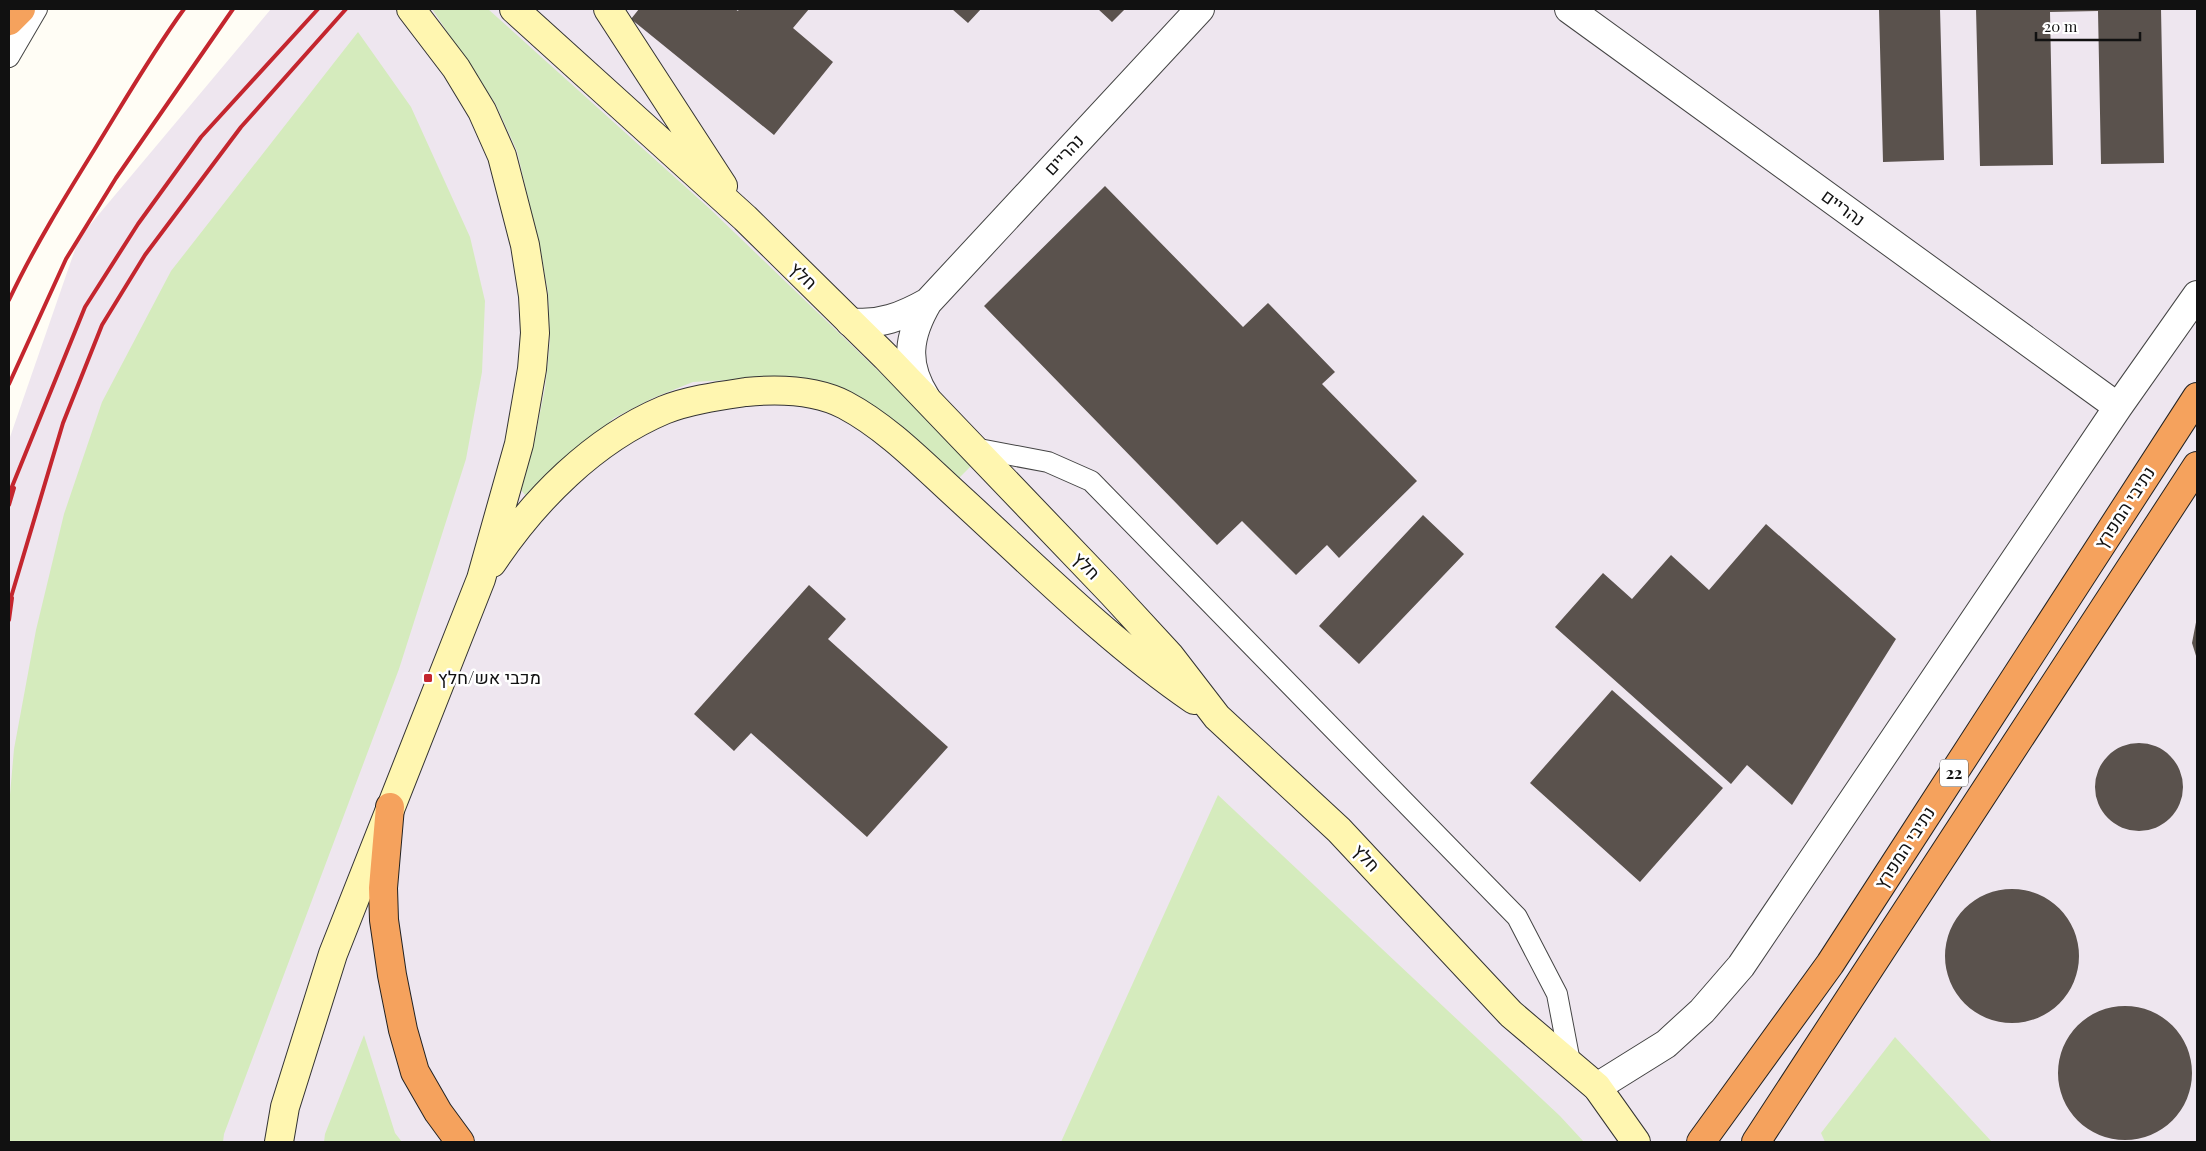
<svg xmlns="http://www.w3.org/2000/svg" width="2206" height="1151" font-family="'Playfair Display',Heebo,serif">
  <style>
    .industrial { fill: #eee6ef }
    .green { fill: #d5ebbd }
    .building { fill: #5a524d }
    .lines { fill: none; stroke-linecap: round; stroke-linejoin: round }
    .lane-casing { stroke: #444; stroke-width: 22 }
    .street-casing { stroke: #444; stroke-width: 30 }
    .secondary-casing { stroke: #333; stroke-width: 30 }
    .highway-casing { stroke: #222; stroke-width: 30 }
    .lane { stroke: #fff; stroke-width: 20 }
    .street { stroke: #fff; stroke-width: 28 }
    .secondary { stroke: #fff6b0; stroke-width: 28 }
    .highway { stroke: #f5a25d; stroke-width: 28 }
    .rail { stroke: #c4262e; stroke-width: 4 }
    .poi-dot { fill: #c4262e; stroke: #fff; stroke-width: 2 }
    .labels { text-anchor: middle; stroke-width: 5; stroke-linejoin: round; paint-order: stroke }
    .shield { fill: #fff; stroke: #585858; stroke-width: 1 }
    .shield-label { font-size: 16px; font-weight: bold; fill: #111 }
    .street-label { font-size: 18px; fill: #111; stroke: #fff }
    .poi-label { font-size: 18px; fill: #111; stroke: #fff; text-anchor: start }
  </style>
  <rect width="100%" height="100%" fill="#fffdf5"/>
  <path class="industrial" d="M271 9H2197V1142H9V440L79 238Z"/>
  <path class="green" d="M432 9H488L710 209 974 463 959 478 888 422 745 379 693 382 653 398 614 418 527 497 519 488 533 447 545 388 550 341 548 293 541 253 517 151 495 103Z
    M358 32 411 107 470 237 485 301 482 372 466 459 399 669 224 1134 223 1142H9V806L14 749 36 630 64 514 102 402 171 271Z
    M1218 795 1560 1116 1584 1142H1061Z
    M364 1035 395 1133 402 1142H324L325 1134Z
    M1895 1037 1992 1142H1825L1821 1133Z"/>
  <path class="building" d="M639 9H735L738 11 739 9H809L793 28 833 62 774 135 631 19Z
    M952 9H981L968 23Z
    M1098 9H1125L1112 22Z
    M1879 9H1940L1944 160 1883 162Z
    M1976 9H2161L2164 163 2101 164 2098 11 2050 12 2053 165 1980 166Z
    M1105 186 1243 327 1268 303 1335 372 1322 384 1417 481 1339 558 1327 545 1296 575 1242 521 1217 545 984 306Z
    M1423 515 1464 554 1359 664 1319 626Z
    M1766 524 1896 639 1792 805 1747 765 1731 784 1555 627 1603 573 1632 599 1671 555 1709 590Z
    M809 585 846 619 828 639 948 747 867 837 751 733 734 751 694 714Z
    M2197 617V659L2192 643Z
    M1612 690 1723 788 1640 882 1530 783Z
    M2095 787a44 44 0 1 1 88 0a44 44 0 1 1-88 0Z
    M1945 956a67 67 0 1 1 134 0a67 67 0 1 1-134 0Z
    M2058 1073a67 67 0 1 1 134 0a67 67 0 1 1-134 0Z"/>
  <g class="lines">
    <g class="lane-casing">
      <path id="lane" d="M9 57 37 9
        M974 448 1048 462 1091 481 1517 917 1557 994 1570 1062"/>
    </g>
    <g class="street-casing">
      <path id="street" d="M1569 9 2118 407
        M850 322C879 326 903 316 928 302
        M926 398C904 364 908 336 928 302L1200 9
        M1597 1087 1666 1044 1702 1011 1741 966 2118 407 2197 295"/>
    </g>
    <g class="secondary-casing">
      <path id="secondary" d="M514 9 745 218 886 357 1112 593 1170 656 1217 717 1339 830 1511 1014 1597 1087 1636 1142
        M608 9 723 186
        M492 563C534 500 593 440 664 410 689 400 719 396 746 392 777 389 816 390 845 405 890 429 926 468 964 502 1038 570 1111 643 1194 700
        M279 1142 285 1107 333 954 481 579 519 444 532 369 535 333 533 296 525 245 502 156 482 111 456 68 411 9"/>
    </g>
    <g class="highway-casing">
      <path id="highway" d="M9 21 21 9
        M390 807 383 888 384 920 392 975 403 1030 415 1072 438 1112 460 1142
        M1701 1142 1830 964 2197 397
        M1756 1142 2197 466"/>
    </g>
    <use href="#lane" class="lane"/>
    <use href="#street" class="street"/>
    <use href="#secondary" class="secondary"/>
    <use href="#highway" class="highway"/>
    <path class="rail" d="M9 300C34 247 65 197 96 147 125 100 152 53 184 9
      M9 384 66 259 116 178 233 9
      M9 494 85 307 138 224 201 137 318 9
      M9 505 14 488
      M9 604 63 423 102 325 145 255 241 127 346 9
      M9 620 12 598"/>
  </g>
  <rect class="poi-dot" x="423" y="673" width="10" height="10" rx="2.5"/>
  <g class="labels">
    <rect class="shield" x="1940" y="759.5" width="28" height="27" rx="4"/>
    <g class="shield-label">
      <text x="1954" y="779">22</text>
    </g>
    <g class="street-label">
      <text transform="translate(1064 155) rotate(-47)" y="6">נהריים</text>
      <text transform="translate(1843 208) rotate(36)" y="6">נהריים</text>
      <text transform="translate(803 276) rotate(44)" y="6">חלץ</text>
      <text transform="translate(2125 508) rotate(-57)" y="6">נתיבי המפרץ</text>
      <text transform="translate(1086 566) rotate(46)" y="6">חלץ</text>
      <text transform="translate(1905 848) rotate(-57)" y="6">נתיבי המפרץ</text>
      <text transform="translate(1366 858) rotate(47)" y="6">חלץ</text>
    </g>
    <g class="poi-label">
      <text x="438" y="684">מכבי אש/חלץ</text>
    </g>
  </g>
  <rect width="2206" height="1151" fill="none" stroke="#111111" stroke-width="20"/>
  <path d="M2036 32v8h104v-8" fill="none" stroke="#111111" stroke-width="2.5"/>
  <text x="2044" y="32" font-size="15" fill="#111111" stroke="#ffffff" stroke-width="4" paint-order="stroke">20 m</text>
</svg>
